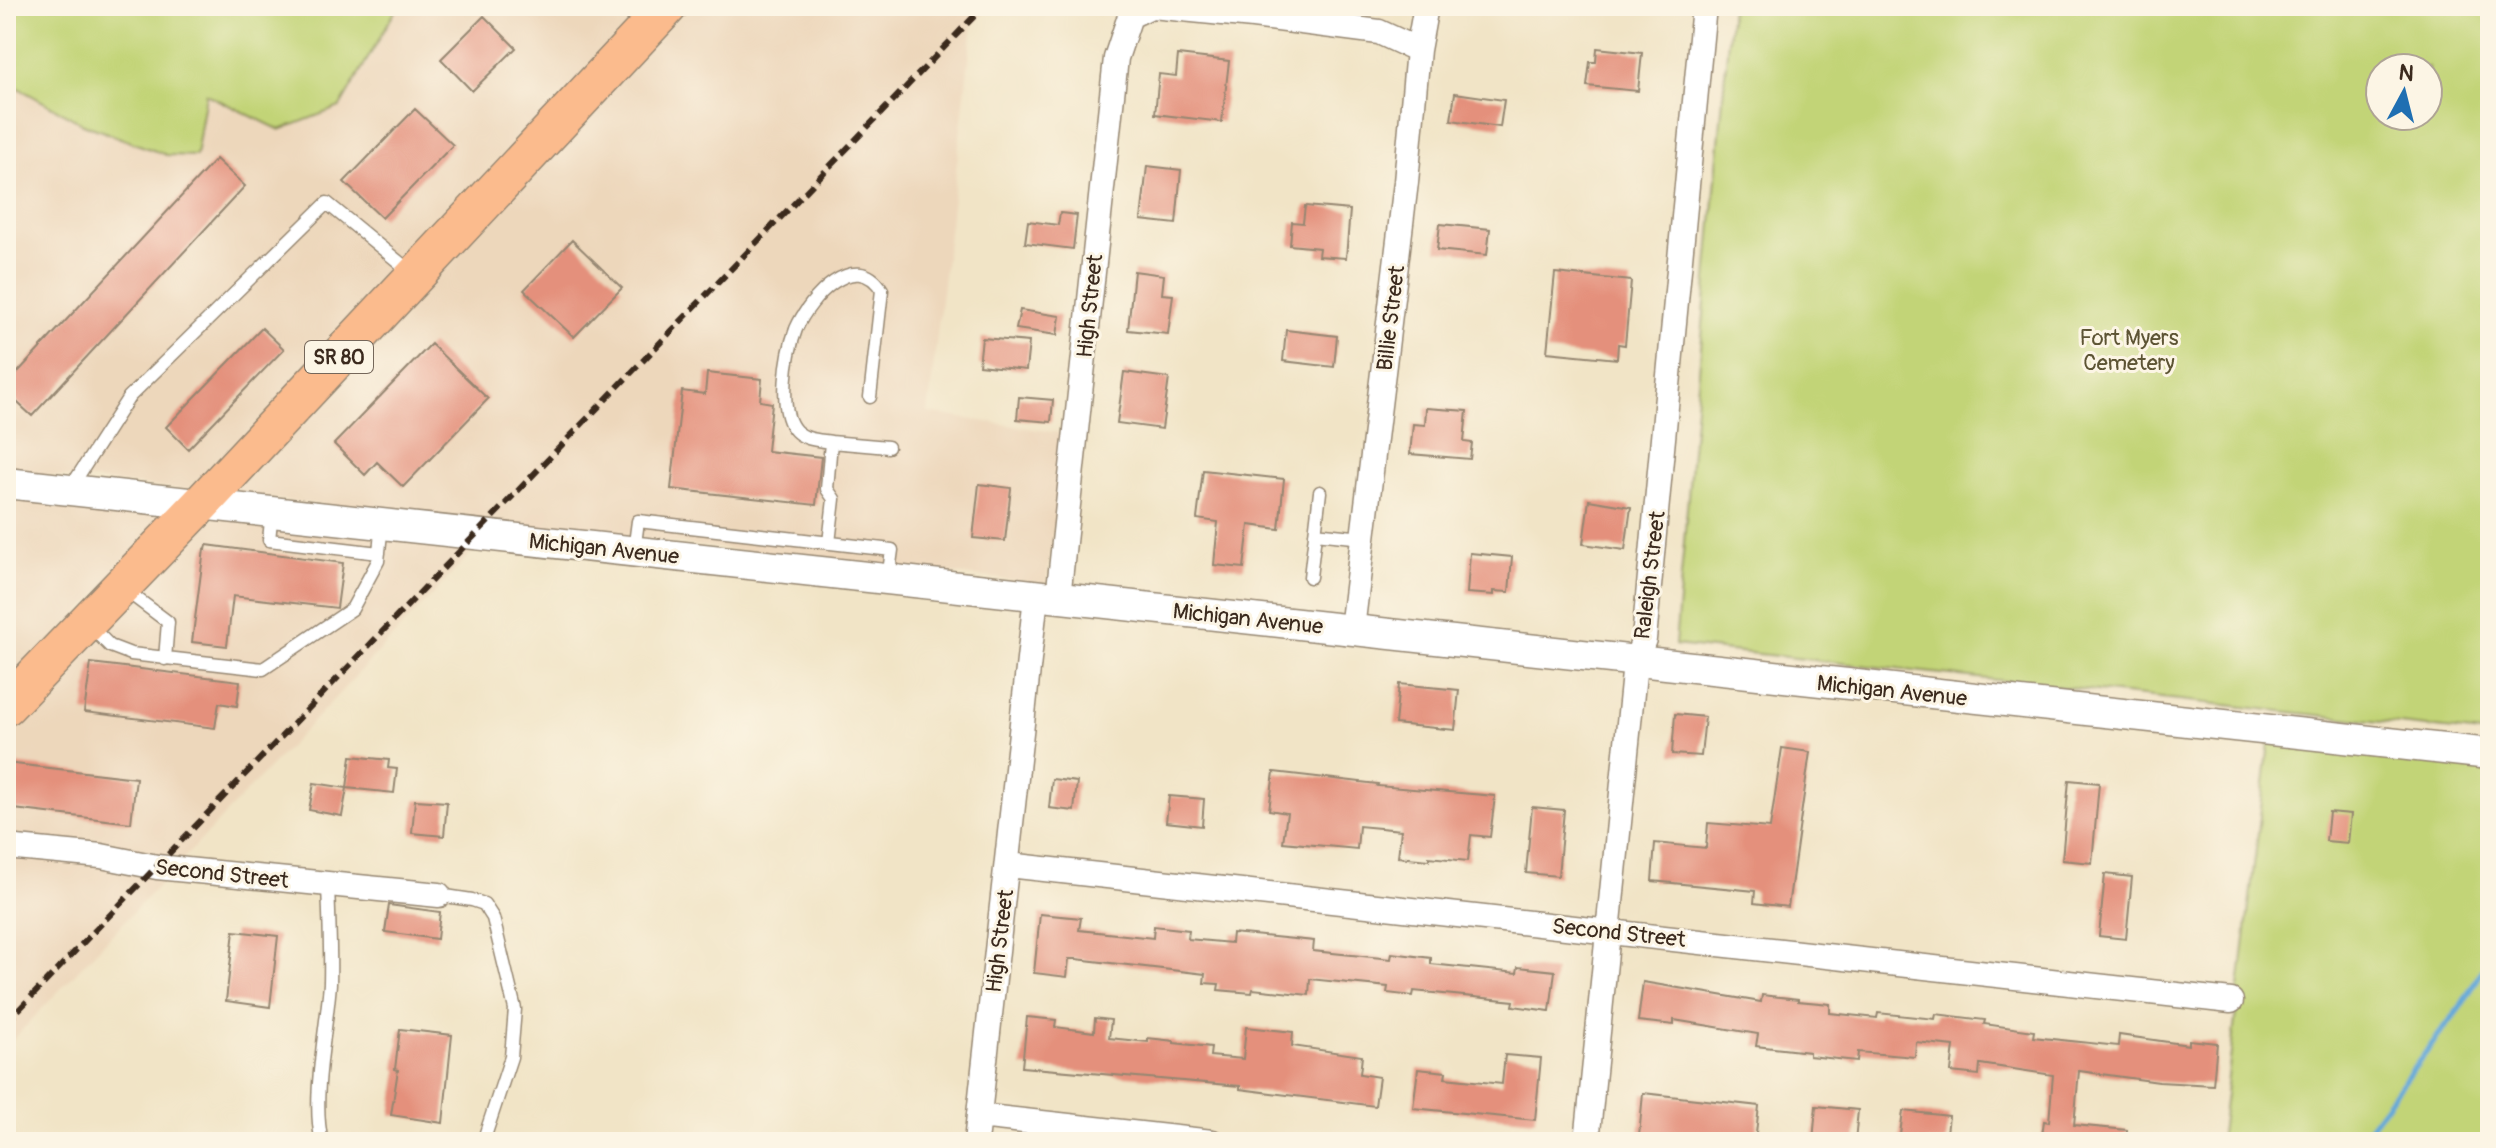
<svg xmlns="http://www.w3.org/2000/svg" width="2496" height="1148" font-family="Pangolin,sans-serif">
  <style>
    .built { fill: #edd7bb }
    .green { fill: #c2d477; stroke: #7e7f4a; stroke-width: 2; fill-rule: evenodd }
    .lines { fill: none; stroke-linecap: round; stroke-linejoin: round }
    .stream { stroke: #64a8d9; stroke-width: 6 }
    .building { fill: #e4907b }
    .service-casing { stroke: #968772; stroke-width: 15 }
    .minor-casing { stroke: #968772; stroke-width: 27 }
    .tertiary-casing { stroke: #968772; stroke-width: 33 }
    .primary-casing { stroke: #968772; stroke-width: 41 }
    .service { stroke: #fff; stroke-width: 12 }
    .minor { stroke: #fff; stroke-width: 24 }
    .tertiary { stroke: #fff; stroke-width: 30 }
    .primary { stroke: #fbbb8d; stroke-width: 38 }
    .rail { stroke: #3b2a1e; stroke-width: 6; stroke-dasharray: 12 6; stroke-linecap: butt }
    .labels { text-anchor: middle; stroke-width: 6; stroke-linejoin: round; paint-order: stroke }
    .shield { fill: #fcf5e5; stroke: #75675a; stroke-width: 2 }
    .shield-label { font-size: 20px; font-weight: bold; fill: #3b2a1e }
    .street-label { font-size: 22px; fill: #3b2a1e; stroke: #fcf5e5 }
    .park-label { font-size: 22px; fill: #5d5434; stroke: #fcf5e5 }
  </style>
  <rect width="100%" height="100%" fill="#fcf5e5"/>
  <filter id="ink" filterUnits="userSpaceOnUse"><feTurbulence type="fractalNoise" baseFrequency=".0125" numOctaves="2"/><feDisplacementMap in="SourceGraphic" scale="16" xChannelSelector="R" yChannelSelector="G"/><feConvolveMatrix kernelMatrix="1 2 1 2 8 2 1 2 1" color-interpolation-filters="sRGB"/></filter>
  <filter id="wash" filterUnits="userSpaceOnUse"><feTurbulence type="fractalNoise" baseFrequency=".006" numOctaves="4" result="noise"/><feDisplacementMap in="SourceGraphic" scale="32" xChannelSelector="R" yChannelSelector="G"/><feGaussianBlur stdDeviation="1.8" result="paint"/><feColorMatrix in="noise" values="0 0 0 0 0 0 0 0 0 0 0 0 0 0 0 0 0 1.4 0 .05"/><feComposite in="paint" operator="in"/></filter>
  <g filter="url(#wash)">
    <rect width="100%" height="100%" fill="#f1e4c6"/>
    <path class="built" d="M398 6H652L198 491 6 471V81L83 124 196 155 206 94 280 130 367 64Z
      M684 6H991L973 24 928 413 1068 434 1046 584 226 494Z
      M6 495 176 513 6 689Z
      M205 517 478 546 6 1047V722Z"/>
    <path class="green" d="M6 6H398L340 107 280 130 206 94 196 156 166 155 83 124 6 81Z
      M1731 6H2490V734L1675 645ZM2380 68H2428V116H2380Z
      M2269 743 2490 767V1142H2220Z"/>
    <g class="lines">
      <path class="stream" d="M2358 1142 2461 1006 2485 966 2490 944"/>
    </g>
    <g id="blocks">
      <path class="building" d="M484 16 516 48 472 91 441 59Z
        M1597 48 1642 53 1638 91 1587 86 1590 62H1596Z
        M1178 55 1229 61 1222 122 1155 114 1159 74 1176 76Z
        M1455 93 1504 100 1500 127 1451 120Z
        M415 109 453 145 382 218 344 182Z
        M216 159 245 186 32 416 6 392V385Z
        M1147 166 1181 170 1176 224 1141 220Z
        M1305 206 1350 210 1346 258 1318 256 1319 248 1290 245 1292 222 1303 223Z
        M1060 213 1077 215 1073 249 1025 243 1028 221 1058 225Z
        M1440 224 1490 229 1487 255 1437 250Z
        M572 240 622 288 574 337 524 290Z
        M1134 271 1164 275 1162 294 1173 295 1168 334 1128 330Z
        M1555 273 1631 281 1625 345 1618 344 1617 359 1547 352Z
        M1020 310 1060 316 1057 335 1016 329Z
        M262 328 284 349 188 449 166 427Z
        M1286 330 1337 336 1334 367 1283 361Z
        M982 338 1029 342 1026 370 979 365Z
        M431 344 488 399 403 487 377 462 365 475 334 444Z
        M1124 372 1169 378 1162 429 1117 423Z
        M707 373 762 379 760 401 772 403 767 451 821 457 816 505 671 489 682 391 705 394Z
        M1019 397 1053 400 1051 422 1017 419Z
        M1426 408 1467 411 1464 442 1472 443 1470 459 1410 454 1413 424 1425 425Z
        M1203 470 1284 479 1279 529 1249 525 1244 568 1214 565 1218 522 1197 519Z
        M979 484 1011 488 1005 541 973 538Z
        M1589 500 1631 507 1625 550 1583 544Z
        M207 545 343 563 337 608 233 596 227 646 192 642 204 549 206 550Z
        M1470 553 1512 557 1509 592 1494 591V595L1467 593Z
        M91 663 240 681 237 706 219 703 215 728 84 712Z
        M1399 684 1459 690 1455 730 1395 724Z
        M1675 714 1705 717 1701 756 1672 754Z
        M1782 748 1810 752 1788 907 1754 903 1755 891 1652 881 1655 843 1706 848 1708 823 1770 828Z
        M351 756 389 760 388 768 397 769 394 793 347 788Z
        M6 763 136 778 131 823 6 808Z
        M1274 772 1378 784 1377 786 1495 796 1490 837 1471 835 1468 861 1429 857V860L1398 857 1401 830 1359 826 1357 849 1283 842 1287 813 1269 810Z
        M1052 779 1077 782 1074 811 1049 808Z
        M2069 780 2099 783 2092 863 2062 860Z
        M314 783 347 788 342 816 309 810Z
        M1169 796 1204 799 1202 826 1166 822Z
        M415 800 447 802 444 836 412 833Z
        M1532 807 1564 810 1558 876 1526 873Z
        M2329 812 2351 814 2348 843 2326 841Z
        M2105 874 2132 877 2126 939 2099 936Z
        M389 905 440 912 437 939 385 932Z
        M1040 914 1081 918 1079 930 1153 938 1154 926 1189 930 1188 939 1231 943 1232 933 1314 941 1313 951 1391 959 1392 953 1431 958V964L1517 973 1518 967 1555 971 1550 1011 1513 1006 1514 1001 1414 991 1413 996 1387 993 1388 987 1310 979 1309 995 1253 989 1252 993 1218 990 1219 984 1204 983 1205 974 1076 959H1069L1067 977 1034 973Z
        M234 931 278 936 270 1007 226 1001Z
        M1643 982 1761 1002 1762 995 1798 999V1001L1830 1004V1013L1877 1018 1878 1013 1935 1019 1936 1014 1985 1020 1984 1024 2034 1031 2033 1037 2118 1046 2119 1035 2189 1045V1040L2217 1043 2213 1085 2159 1082 2079 1071 2074 1125 2127 1130 2126 1142H2041L2044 1121 2049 1122 2053 1075 1980 1064 1979 1075 1951 1072 1954 1046 1916 1042 1915 1057 1858 1052 1857 1061 1809 1056V1052L1756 1046 1758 1034 1674 1020V1025L1638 1021Z
        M1027 1017 1056 1020 1055 1027 1094 1032 1095 1018 1111 1020 1109 1038 1148 1042V1038L1174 1041V1043L1211 1047 1210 1056 1243 1059 1246 1027 1293 1032 1292 1046 1362 1056 1360 1074 1379 1077 1375 1106 1240 1089V1086L1022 1067Z
        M400 1029 452 1035 443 1123 391 1115 398 1070 395 1069Z
        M1505 1055 1541 1058 1535 1120 1413 1108 1418 1069 1446 1072 1445 1078 1502 1084Z
        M1643 1093 1759 1106 1755 1142H1699L1639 1136Z
        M1816 1106 1858 1110 1855 1142H1813Z
        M1903 1111 1949 1116 1946 1142H1899Z"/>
    </g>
  </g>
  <g filter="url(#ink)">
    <use href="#blocks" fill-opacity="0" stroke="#968772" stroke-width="2"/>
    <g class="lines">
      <g class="service-casing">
        <path id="service" d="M831 442 888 447
          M71 487 129 397 327 203 411 272
          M272 511 269 540 379 553
          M1315 533 1363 538
          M829 543 834 499 827 489 831 442C819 440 805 440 796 431 777 412 787 353 796 329 809 299 855 247 882 290L870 397
          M634 551 638 521 892 550 888 579
          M1310 577 1320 492
          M124 589 168 622 165 659
          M89 625 110 646 131 654 263 669 352 609 378 561 382 524
          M439 895 472 900 484 904 493 918 515 1009 511 1057 483 1142
          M322 1142C311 1098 327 1029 330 983 331 950 329 917 328 884"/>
      </g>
      <g class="minor-casing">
        <path id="minor" d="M1152 6 1253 16 1379 32 1418 50
          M1058 598 1116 58 1130 16 1151 6
          M1352 629 1406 182 1418 50 1426 6
          M6 847 101 856 157 867 439 895
          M1008 865 2231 1001
          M979 1116 1212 1142
          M976 1142 1036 596
          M1587 1142 1635 663 1644 639 1704 6"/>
      </g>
      <g class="tertiary-casing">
        <path id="tertiary" d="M6 483 2490 754"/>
      </g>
      <g class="primary-casing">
        <path id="primary" d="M6 706 201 504 668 6"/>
      </g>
      <use href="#service" class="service"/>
      <use href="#minor" class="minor"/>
      <use href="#tertiary" class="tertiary"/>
      <use href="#primary" class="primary"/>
      <path class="rail" d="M6 1023 984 6"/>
    </g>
  </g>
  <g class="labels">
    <rect class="shield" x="305" y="341" width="68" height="32" rx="6"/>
    <g class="shield-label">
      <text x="339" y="364">SR 80</text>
    </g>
    <g class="street-label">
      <text transform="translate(1089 306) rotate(-84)" y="8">High Street</text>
      <text transform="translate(1390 318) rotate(-83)" y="8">Billie Street</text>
      <text transform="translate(604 548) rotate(6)" y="8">Michigan Avenue</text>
      <text transform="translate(1649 575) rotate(-83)" y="8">Raleigh Street</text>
      <text transform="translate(1248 618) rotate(6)" y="8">Michigan Avenue</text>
      <text transform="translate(1892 690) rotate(6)" y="8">Michigan Avenue</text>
      <text transform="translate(222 873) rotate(6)" y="8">Second Street</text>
      <text transform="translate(1619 932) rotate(6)" y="8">Second Street</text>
      <text transform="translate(999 941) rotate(-83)" y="8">High Street</text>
    </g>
    <g class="park-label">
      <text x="2129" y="345">Fort Myers<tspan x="2129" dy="25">Cemetery</tspan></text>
    </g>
  </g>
  <rect width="2496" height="1148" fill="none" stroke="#fcf5e5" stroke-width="32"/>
  <g transform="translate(2404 92) rotate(7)"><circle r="38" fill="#fcf5e5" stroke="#afa495" stroke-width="2"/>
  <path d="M0-6L14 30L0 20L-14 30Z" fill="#1f6fb2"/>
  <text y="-12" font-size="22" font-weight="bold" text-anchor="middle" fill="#3b2a1e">N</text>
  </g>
</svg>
